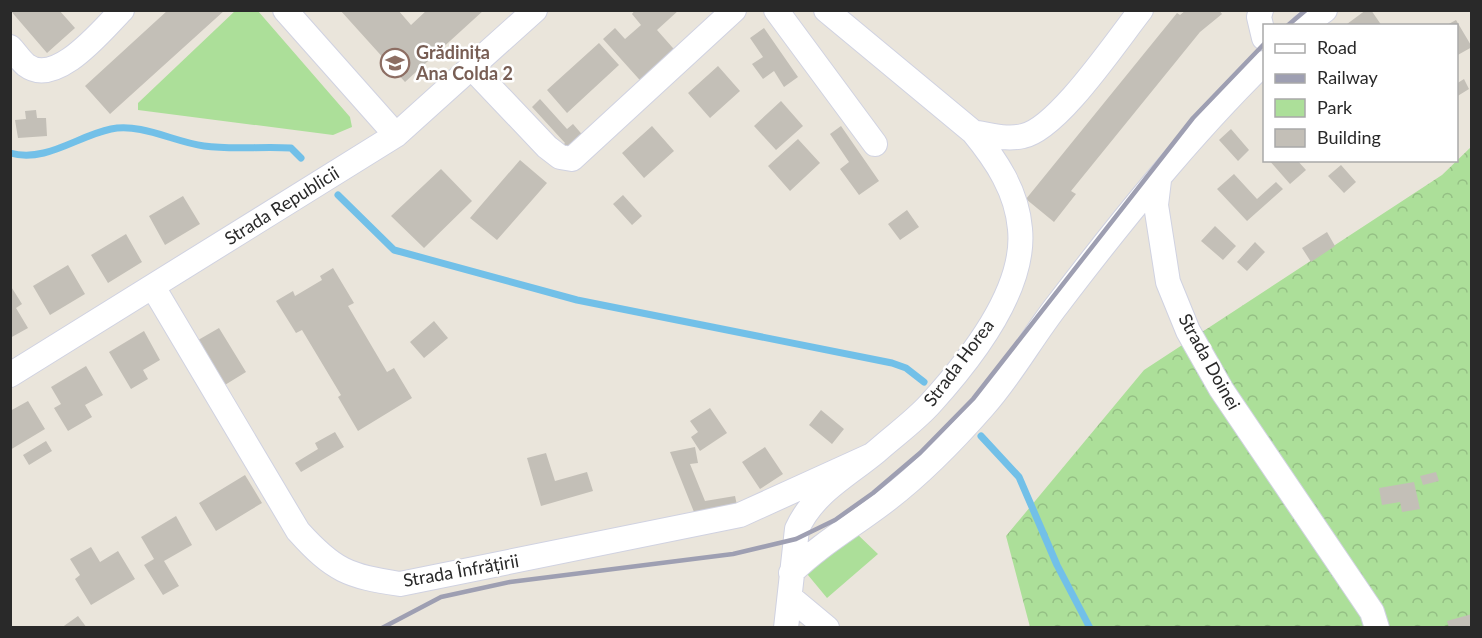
<svg xmlns="http://www.w3.org/2000/svg" width="1482" height="638" font-family="Lato,sans-serif">
  <style>
    .forest { fill: url(#forest-crowns) }
    .park { fill: #acdf99 }
    .lines { fill: none; stroke-linecap: round; stroke-linejoin: round }
    .stream { stroke: #72c0e8; stroke-width: 7 }
    .building { fill: #c3bfb7 }
    .minor-casing { stroke: #d0d2e1; stroke-width: 26 }
    .minor { stroke: #fff; stroke-width: 24 }
    .rail { stroke: #9e9fb2; stroke-width: 4.5 }
    .labels { text-anchor: middle; stroke-width: 5; stroke-linejoin: round; paint-order: stroke }
    .education-label { font-size: 18px; font-weight: bold; fill: #785e54; stroke: #fff; text-anchor: start }
    .street-label { font-size: 18px; fill: #292929; stroke: #fff }
  </style>
  <defs>
    <pattern id="forest-crowns" width="20" height="18" patternUnits="userSpaceOnUse" patternTransform="scale(1.5)"><rect width="20" height="18" fill="#acdf99"/><path d="M2 6a3 3 0 1 1 6 0M12 15a3 3 0 1 1 6 0" fill="none" stroke="#94bf84"/></pattern>
  </defs>
  <rect width="100%" height="100%" fill="#eae5db"/>
  <path class="forest" d="M1471 147V627H1030L1006 536 1144 370 1442 175Z"/>
  <path class="park" d="M236 10 258 11 350 117 352 127 333 135 138 110V103Z
    M856 533 878 554 827 598 803 569Z"/>
  <g class="lines">
    <path class="stream" d="M10 153C46 163 77 136 111 129 142 123 174 142 204 146 233 150 262 146 291 148L301 158
      M338 195 394 250 577 300 892 363 906 368 924 382
      M981 436 1019 477 1057 565 1090 628"/>
  </g>
  <path class="building" d="M10 10H59L75 28 47 53Z
    M168 10H225L110 114 85 86Z
    M340 10H398L411 25 427 10H484L405 82Z
    M635 10H679L657 30 680 56 646 87 603 39 615 28 625 39 641 25 632 14Z
    M1186 10H1219L1222 14 1200 32 1071 191 1076 194 1054 222 1026 199 1177 13 1180 15Z
    M1366 10H1371L1382 26H1349L1347 24Z
    M1456 20 1472 47 1456 56V26H1445Z
    M764 28 798 77 784 87 774 71 763 79 752 64 763 57 750 38Z
    M599 43 619 65 567 113 547 90Z
    M718 66 740 91 710 118 688 93Z
    M1464 79 1469 89 1456 97V84Z
    M540 99 567 129 573 124 586 139 569 155 561 147 565 143 532 107Z
    M781 101 803 126 776 150 754 126Z
    M36 110 37 118H46L47 136 18 138 15 120 26 119 25 111Z
    M652 126 674 151 644 178 622 153Z
    M841 126 879 181 859 195 840 169 849 162 830 134Z
    M1231 129 1249 150 1238 161 1219 140Z
    M798 139 820 163 790 191 768 166Z
    M520 160 547 183 497 240 470 218Z
    M1269 160H1297L1306 170 1290 184Z
    M1341 165 1356 182 1344 193 1328 176Z
    M441 169 472 201 424 248 391 216Z
    M1234 174 1257 199 1276 182 1283 189 1247 221 1217 189Z
    M623 195 642 216 632 225 613 204Z
    M183 196 200 224 165 245 149 216Z
    M907 210 919 227 900 240 888 224Z
    M1215 226 1236 246 1223 260 1201 241Z
    M1327 232 1335 246 1311 262 1302 248Z
    M126 234 142 262 108 283 91 255Z
    M1255 242 1265 252 1247 271 1237 262Z
    M68 265 85 294 50 315 33 286Z
    M333 268 354 303 348 306 387 372 394 368 412 398 358 431 338 397 341 395 302 330 296 333 276 301 293 291 295 296 322 280 320 276Z
    M10 285 22 304 16 308 28 328 10 338Z
    M434 321 448 338 424 358 410 342Z
    M219 328 246 372 220 388 193 343Z
    M144 331 160 360 143 370 148 379 131 389 109 352Z
    M86 366 103 395 85 405 92 417 68 431 54 408 61 404 51 387Z
    M28 401 45 429 10 450V411Z
    M710 408 727 433 700 451 691 437 698 432 690 421Z
    M821 410 844 429 832 444 809 425Z
    M335 432 344 447 301 472 295 463 318 449 315 443Z
    M46 441 52 451 29 465 23 455Z
    M695 447 698 463 690 464 705 501 735 496 738 510 696 517 670 452Z
    M765 447 783 474 760 489 742 462Z
    M546 453 555 481 587 472 593 491 541 506 527 458Z
    M1436 472 1439 481 1423 485 1420 476Z
    M245 475 262 503 216 531 199 503Z
    M1414 482 1420 509 1402 512 1400 502 1382 505 1379 488Z
    M176 516 192 545 164 561 179 586 163 595 144 565 154 559 141 537Z
    M91 547 100 562 118 551 135 579 91 605 75 579 80 575 70 559Z
    M1472 614V628H1449L1447 621Z
    M78 616 87 628H61Z"/>
  <g class="lines">
    <g class="minor-casing">
      <path id="minor" d="M285 10 396 135
        M776 10 875 144
        M826 10 973 132C989 135 1007 140 1023 136 1058 129 1117 40 1141 10
        M1261 10 1259 17 1264 38
        M1303 26 1325 10
        M10 47C15 52 20 60 26 65 56 88 102 30 122 10
        M471 67 547 147 560 157 572 159 734 10
        M1159 180 1156 205 1168 282 1188 331 1221 389 1372 612 1377 628
        M153 287 298 531C334 571 348 576 400 584L740 515 872 455
        M10 375 396 135 535 10
        M791 573C820 544 856 524 888 499 923 472 954 440 983 407 1011 376 1032 337 1058 304 1122 220 1189 137 1264 63
        M791 598 827 628
        M786 628 797 529C814 492 847 476 877 451 895 435 916 420 931 403 970 360 1026 289 1020 229 1017 191 996 160 973 132"/>
    </g>
    <use href="#minor" class="minor"/>
    <path class="rail" d="M1287 26 1306 10
      M382 628 441 597 510 582 733 554 796 539 835 520 873 493 920 453 973 399 1193 118 1264 44"/>
  </g>
  <defs>
    <g id="school-ring" transform="scale(1.5)"><circle r="9.5" fill="#fff" stroke="#8d6e63" stroke-width="1.5"/><path d="M0-5L7-2L0 1L-7-2ZM-4 1L0 2.5L4 1V4Q0 6-4 4Z" fill="#8d6e63"/></g>
  </defs>
  <g fill-rule="evenodd">
    <use href="#school-ring" x="395" y="63"/>
  </g>
  <g class="labels">
    <g class="education-label">
      <text x="416" y="59">Grădinița<tspan x="416" dy="21">Ana Colda 2</tspan></text>
    </g>
    <g class="street-label">
      <text transform="translate(282 206) rotate(-32)" y="6">Strada Republicii</text>
      <text transform="translate(1209 362) rotate(61)" y="6">Strada Doinei</text>
      <text transform="translate(959 363) rotate(-53)" y="6">Strada Horea</text>
      <text transform="translate(461 571) rotate(-10)" y="6">Strada Înfrățirii</text>
    </g>
  </g>
  <rect width="1482" height="638" fill="none" stroke="#292929" stroke-width="24"/>
  <rect x="1263" y="24" width="195" height="138" fill="#ffffff" stroke="#a9a9a9" stroke-width="1.5"/>
  <rect x="1275" y="44" width="30" height="9" fill="#ffffff" stroke="#a9a9a9" stroke-width="1.5"/>
  <text x="1317" y="54" font-size="18" fill="#292929">Road</text>
  <rect x="1275" y="74" width="30" height="9" fill="#9e9fb2" stroke="#a9a9a9" stroke-width="1.5"/>
  <text x="1317" y="84" font-size="18" fill="#292929">Railway</text>
  <rect x="1275" y="99" width="30" height="18" fill="#acdf99" stroke="#a9a9a9" stroke-width="1.5"/>
  <text x="1317" y="114" font-size="18" fill="#292929">Park</text>
  <rect x="1275" y="129" width="30" height="18" fill="#c3bfb7" stroke="#a9a9a9" stroke-width="1.5"/>
  <text x="1317" y="144" font-size="18" fill="#292929">Building</text>
</svg>
